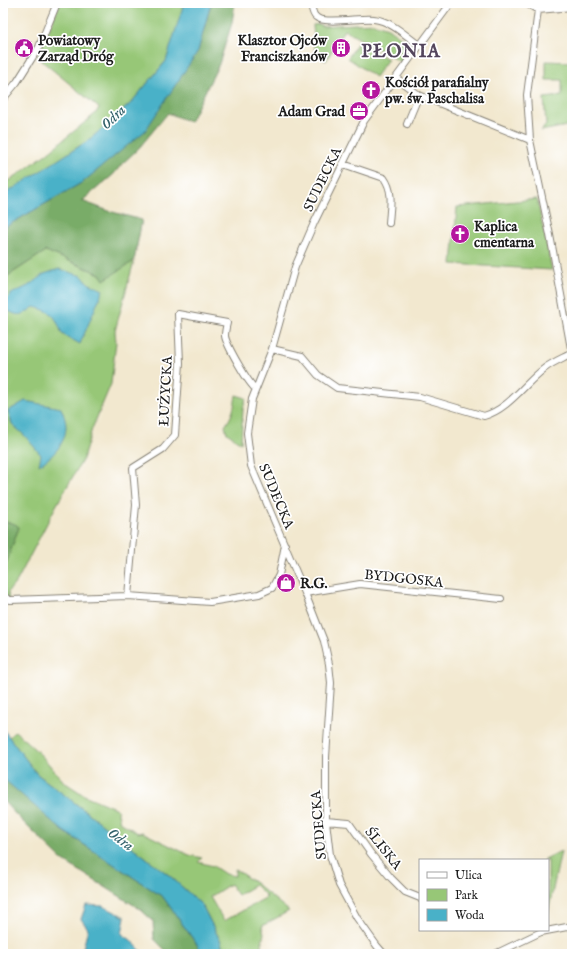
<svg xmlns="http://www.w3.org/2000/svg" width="575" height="957" font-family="'IM FELL English',serif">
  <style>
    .green { fill: #97c777; stroke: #5a724a; fill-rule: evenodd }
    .forest { fill: #79ac68; stroke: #4a6442 }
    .water { fill: #49b1c8; stroke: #326672 }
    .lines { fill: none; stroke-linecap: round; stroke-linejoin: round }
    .minor-casing { stroke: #878276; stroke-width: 8 }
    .minor { stroke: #fff; stroke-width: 6 }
    .labels { text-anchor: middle; stroke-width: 3.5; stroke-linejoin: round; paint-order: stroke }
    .poi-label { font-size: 14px; font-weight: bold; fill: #1c1c1c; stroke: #fff; text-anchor: start }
    .street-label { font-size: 14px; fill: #1c1c1c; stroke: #fff }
    .water-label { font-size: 15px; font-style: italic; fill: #305f69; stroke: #fff }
    .district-label { font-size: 18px; font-weight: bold; letter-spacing: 1px; fill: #53455c; stroke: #fff }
  </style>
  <rect width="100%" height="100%" fill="#fff"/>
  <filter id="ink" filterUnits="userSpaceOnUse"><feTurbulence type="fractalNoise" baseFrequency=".025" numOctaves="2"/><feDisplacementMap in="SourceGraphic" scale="8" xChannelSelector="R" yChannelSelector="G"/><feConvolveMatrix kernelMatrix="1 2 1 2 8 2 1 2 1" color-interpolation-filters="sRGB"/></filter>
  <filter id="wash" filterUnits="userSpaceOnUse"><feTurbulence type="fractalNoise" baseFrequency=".012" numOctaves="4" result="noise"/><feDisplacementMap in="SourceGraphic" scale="16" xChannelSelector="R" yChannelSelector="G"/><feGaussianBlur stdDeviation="0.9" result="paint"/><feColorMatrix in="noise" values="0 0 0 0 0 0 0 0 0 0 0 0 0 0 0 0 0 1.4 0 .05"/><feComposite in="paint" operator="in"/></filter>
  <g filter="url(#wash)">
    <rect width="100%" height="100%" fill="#f2e8cf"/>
    <path class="green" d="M60 3H185L166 61 130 104 89 140 3 196V180L6 177 9 181 46 154 95 114 99 108 37 57Z
      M373 23 388 28 413 46 401 62 344 30 326 61 315 54 313 25 320 24 321 26Z
      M358 42 388 59 375 77 348 58Z
      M546 61 572 62V125L541 131 546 125 544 98 562 96V80H546Z
      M537 199 552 270 452 264 457 207Z
      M46 251 100 274 104 279 134 261 115 331 116 342 111 384 92 429 83 459 56 506 17 581 8 592 9 601 3 600V279Z
      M236 395 246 398 243 409 241 443 227 433 225 426C233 415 234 408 236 395Z
      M15 731 41 755 64 782 84 795 117 809 120 822 138 833 142 832 189 855 202 858 198 862 213 866 225 874 235 876V869L255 883 289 911 262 926 264 933 260 954H224L221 942 202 905 170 876 37 774 9 737ZM230 884 238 895 255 885 267 897 224 921 210 897Z
      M561 851 548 913V860H543Z"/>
    <path class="forest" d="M211 3H235L232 23 219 64 190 122 168 113 139 148 123 163 113 175 82 201 109 211 142 220 134 261 104 280 100 274 46 251 3 279V228L83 182 198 51Z
      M3 521 15 524 19 527 3 573Z
      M3 776 62 830 163 897 198 946 199 954H169L154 939 153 921 140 909 62 860 22 821 3 801Z"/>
    <path class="water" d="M184 3H211L198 51 145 131 83 182 3 228V195L89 140 130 104 166 61Z
      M59 269 82 276 88 283 103 290 80 344 62 334C55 315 53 312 34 307 20 317 17 317 3 307V305L11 294 28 286 44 274Z
      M25 401 61 408C63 413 66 420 66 426 66 443 53 457 39 465L41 455 25 436 12 424 8 411Z
      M3 729 37 774 170 876 202 905 221 942 224 954H199L198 946 163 897 62 830 6 781 3 776Z
      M86 905 103 906 125 917 122 934 131 940 141 951V954H83V948L88 929 81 919Z"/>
  </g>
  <g filter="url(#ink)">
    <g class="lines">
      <g class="minor-casing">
        <path id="minor" d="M311 3C312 8 312 14 316 17 324 25 362 17 374 19 391 21 406 36 419 45
          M526 3 538 10 572 7
          M538 10 527 95 530 140 550 235 572 354
          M396 78 419 95 530 140
          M3 99 17 82 39 47 57 3
          M407 124 419 95
          M343 164 384 178C394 192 390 207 389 223
          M272 349 302 356 318 375 337 388 420 397 484 416C509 409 525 383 545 368 553 362 563 358 572 353
          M305 593 360 584 501 599
          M3 596 10 600 128 596 210 602 259 594 272 588 279 575 285 545
          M128 596 136 505 133 468 163 449 175 435 180 363 178 314 227 323C226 327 225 332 225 336 226 344 249 385 256 389
          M326 821 349 823 371 854 391 878 405 892 420 898
          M384 954 377 946 357 918 339 885 330 855 326 821V757L331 683 329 664 324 641 305 593 251 466 247 433 252 399 272 349 295 267 314 223 364 121 451 3
          M495 954 541 932 572 926"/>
      </g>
      <use href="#minor" class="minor"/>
    </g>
  </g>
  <defs>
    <g id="civic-disc" transform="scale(1)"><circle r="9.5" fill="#b5179e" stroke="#fff"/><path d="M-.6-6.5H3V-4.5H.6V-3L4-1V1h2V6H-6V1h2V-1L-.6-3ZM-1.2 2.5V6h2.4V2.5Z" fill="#fff"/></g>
    <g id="building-disc" transform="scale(1)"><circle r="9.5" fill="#b5179e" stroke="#fff"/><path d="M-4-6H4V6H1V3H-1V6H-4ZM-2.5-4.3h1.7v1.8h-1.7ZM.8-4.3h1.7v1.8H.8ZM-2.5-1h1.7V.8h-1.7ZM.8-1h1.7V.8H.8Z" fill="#fff"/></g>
    <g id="church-disc" transform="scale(1)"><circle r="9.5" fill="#b5179e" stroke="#fff"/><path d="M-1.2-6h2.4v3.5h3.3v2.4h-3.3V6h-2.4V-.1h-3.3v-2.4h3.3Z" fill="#fff"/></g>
    <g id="office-disc" transform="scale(1)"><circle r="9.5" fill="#b5179e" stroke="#fff"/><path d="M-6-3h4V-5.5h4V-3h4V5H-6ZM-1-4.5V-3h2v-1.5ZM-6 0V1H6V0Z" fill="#fff"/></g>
    <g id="shop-disc" transform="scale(1)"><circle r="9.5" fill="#b5179e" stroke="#fff"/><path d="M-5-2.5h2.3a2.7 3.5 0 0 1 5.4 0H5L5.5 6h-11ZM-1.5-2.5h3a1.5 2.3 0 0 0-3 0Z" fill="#fff"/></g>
  </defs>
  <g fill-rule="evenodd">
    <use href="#civic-disc" x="24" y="48"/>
    <use href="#building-disc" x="341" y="48"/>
    <use href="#church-disc" x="371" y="90"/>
    <use href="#office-disc" x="359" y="111"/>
    <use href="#church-disc" x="460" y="234"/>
    <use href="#shop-disc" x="286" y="583"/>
  </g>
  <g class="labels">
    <g class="poi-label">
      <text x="38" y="45">Powiatowy<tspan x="38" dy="16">Zarząd Dróg</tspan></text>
      <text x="327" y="45" text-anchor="end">Klasztor Ojców<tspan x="327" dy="16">Franciszkanów</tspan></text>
      <text x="385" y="87">Kościół parafialny<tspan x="385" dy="16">pw. św. Paschalisa</tspan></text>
      <text x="345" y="116" text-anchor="end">Adam Grad</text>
      <text x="474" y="231">Kaplica<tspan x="474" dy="16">cmentarna</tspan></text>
      <text x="300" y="588">R.G.</text>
    </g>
    <g class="street-label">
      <text transform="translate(322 179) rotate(-64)" y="5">SUDECKA</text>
      <text transform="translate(165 391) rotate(-87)" y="5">ŁUŻYCKA</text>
      <text transform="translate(277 496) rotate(67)" y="5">SUDECKA</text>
      <text transform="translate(404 578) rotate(6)" y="5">BYDGOSKA</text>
      <text transform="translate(318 825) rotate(-95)" y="5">SUDECKA</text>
      <text transform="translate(384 848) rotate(51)" y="5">ŚLISKA</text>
    </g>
    <g class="water-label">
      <text transform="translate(113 117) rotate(-44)" y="5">Odra</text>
      <text transform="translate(121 839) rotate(37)" y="5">Odra</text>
    </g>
    <g class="district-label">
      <text x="401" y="57">PŁONIA</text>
    </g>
  </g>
  <rect width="575" height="957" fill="none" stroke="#fff" stroke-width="16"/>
  <rect x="419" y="859" width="130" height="72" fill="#ffffff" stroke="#a4a4a4"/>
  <rect x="427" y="872" width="20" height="6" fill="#ffffff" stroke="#a4a4a4"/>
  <text x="455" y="879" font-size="12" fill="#1c1c1c">Ulica</text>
  <rect x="427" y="889" width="20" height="12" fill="#97c777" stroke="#a4a4a4"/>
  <text x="455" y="899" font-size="12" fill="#1c1c1c">Park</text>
  <rect x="427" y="909" width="20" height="12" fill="#49b1c8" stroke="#a4a4a4"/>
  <text x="455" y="919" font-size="12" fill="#1c1c1c">Woda</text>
</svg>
